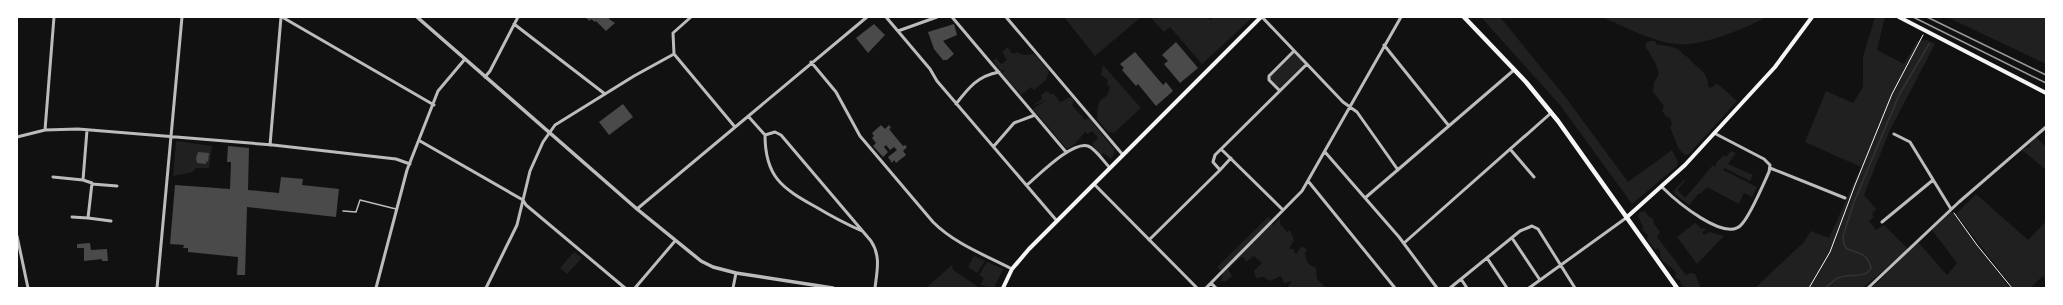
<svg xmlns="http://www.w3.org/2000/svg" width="2063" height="305" font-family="Commissioner,sans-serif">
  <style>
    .green { fill: #202020 }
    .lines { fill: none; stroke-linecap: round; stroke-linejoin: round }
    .stream { stroke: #333; stroke-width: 1.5 }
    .building { fill: #4a4a4a }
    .path { stroke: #f5f5f5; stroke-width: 1 }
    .service { stroke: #bcbcbc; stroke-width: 1.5 }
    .minor { stroke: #bcbcbc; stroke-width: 3 }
    .tertiary { stroke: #bcbcbc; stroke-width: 3.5 }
    .secondary { stroke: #f5f5f5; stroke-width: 4 }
    .primary { stroke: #f5f5f5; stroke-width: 4.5 }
    .rail { stroke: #9a9a9a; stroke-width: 1.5 }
  </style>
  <rect width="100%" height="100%" fill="#111"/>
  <path class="green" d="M1064 17H1141L1095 56Z
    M1150 17H1206L1211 20 1213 17H1253L1202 64 1170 27 1164 32Z
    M1481 17H1500L1566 98 1628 182 1672 150 1678 162 1677 166 1632 204 1560 105Z
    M1602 17H1766C1748 28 1697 48 1676 44 1650 41 1626 27 1602 17Z
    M1875 17H1885L1877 50 1904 64 1917 41 1927 40 1935 44 1889 132 1864 195 1876 209 1872 214 1874 217 1869 221 1876 230 1884 225 1908 249 1863 288H1755L1804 242 1811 231 1829 238 1861 167 1805 142 1826 91 1853 103 1863 87V57Z
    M1947 17H2046V64Z
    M1650 41H1655L1657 45C1662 45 1672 46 1677 49 1682 51 1682 55 1688 57 1695 68 1709 71 1708 86L1710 88 1717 84 1720 86 1737 101 1688 155C1677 154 1675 136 1670 128L1672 124 1670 118 1666 116 1662 111 1664 106 1653 92 1654 83 1659 74C1657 64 1651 55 1645 46L1647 42Z
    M1009 46 1008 49 1011 50 1010 52 1015 54 1016 52 1024 55 1034 54 1049 71 1046 80 1034 90 1031 87 1021 95 1002 73 1005 70 1001 71 993 61 996 58 1001 64 1007 60 1002 52Z
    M1294 51 1307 64 1279 90 1269 80V76Z
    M1103 65 1141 108 1114 133 1108 132 1097 119C1098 109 1096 100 1107 96L1110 87 1107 84 1108 80 1101 75Z
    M1046 91 1050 92 1049 94H1054L1060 102 1071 97 1074 101 1072 105 1085 120 1089 118 1114 149V154L1111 159 1103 153 1101 155 1092 144 1098 138 1092 131 1088 134 1085 132 1074 145 1067 149 1033 109 1046 100 1031 107 1042 99 1041 95Z
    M2036 137 2046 147V170L2022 150 2031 146 2029 144Z
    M176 141 212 146 209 168H196L193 172 173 176Z
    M1731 151 1736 153 1728 164 1753 175 1750 181 1725 168 1723 170 1757 187 1752 197 1744 193 1739 204 1707 187 1700 194 1699 193 1689 205 1675 194V189L1684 180 1685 181 1677 190 1685 198 1713 165 1716 167V163L1724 155 1726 157Z
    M1976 194 2028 240 2046 221V279L2043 276 2030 288H2013L1956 214Z
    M1645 211 1648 216 1653 219 1654 224 1660 232 1657 237 1686 275 1690 273 1695 274 1701 288H1688L1681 285 1680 280 1675 278 1676 272C1671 266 1667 266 1662 260 1659 257 1661 253 1659 249H1654L1647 239 1648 235 1642 230 1643 227 1638 216 1640 212Z
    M1951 211 2010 288H1872L1918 242 1947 275 1957 263 1932 230Z
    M1270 217 1271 224 1273 225 1280 218V224L1287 232 1290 230 1294 240 1289 249H1293L1296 254 1302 246 1307 250 1305 253C1306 261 1308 265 1316 268L1317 279 1326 288H1287L1292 281 1284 283 1281 276 1270 281 1264 277 1256 278 1254 271 1262 263 1254 256 1246 262 1244 257H1241L1228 269 1232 276 1226 281H1221L1223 273 1217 267 1267 218Z
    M1695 223 1700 227V229L1702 228 1706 230 1702 232 1704 235 1710 232 1724 236 1697 264 1677 237Z
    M574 252 582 258 567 274 560 268Z
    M974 256 985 261 977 273 968 267Z
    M987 262 1003 269 994 288 980 285 984 278 979 275Z
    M952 265 953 270 980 288H926Z"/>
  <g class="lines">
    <path class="stream" d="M1825 288C1829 285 1834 280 1838 278 1848 273 1867 279 1871 268 1868 253 1858 253 1847 249L1844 244 1843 236 1854 202 1899 95 1929 44"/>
  </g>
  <path class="building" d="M585 17H610L609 19 615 23 606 31 596 21 595 22 591 19 590 21Z
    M874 24 885 35 868 53 856 38Z
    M954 24 957 35 943 41 954 54 947 60H943L934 49 928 32Z
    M1176 42 1198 68 1180 83 1164 64 1168 61 1162 55Z
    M1135 52 1163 85 1166 82 1173 91 1156 106 1138 84 1136 86 1122 70 1124 68 1120 64Z
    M623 104 633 117 609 135 599 122Z
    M881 125 885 129 889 125 891 128 889 129 903 146 905 145 907 147 903 151 906 155 896 163 894 160 892 163 888 157 897 150 894 147 890 150 886 145 884 147 888 152 883 157 873 146 876 143 872 138 874 136 872 133Z
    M228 146 249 148 248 190 279 193 281 177 303 179 302 185 339 189 336 217 247 207 245 275H237L238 257 188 252V248H183L184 245 170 244 175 185 230 189 231 162H227Z
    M198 152 209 153 208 162 206 161V164L197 163 196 158Z
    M90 243 91 250 107 249 108 261H102V259L84 261V248H77V244Z"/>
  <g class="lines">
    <path class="path" d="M1954 213 1977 245 2012 288
      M1809 288 1830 252 1855 185 1892 94 1923 35"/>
    <path class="service" d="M343 211 356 212 360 200 396 209"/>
    <path class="minor" d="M282 17 434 105
      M886 17 930 69 937 81 1057 221
      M952 17 1066 152
      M1006 17 1123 155
      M1262 17 1343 102 1357 112 1398 170
      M514 24 605 94
      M898 31 937 17
      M1384 45 1449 126
      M674 54 735 127
      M674 54 673 33 691 17
      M811 62 836 92 860 136 933 222C955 244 985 255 1012 269
      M485 77 490 71 518 17
      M1279 90 1269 80V76L1294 51
      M956 104C969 87 978 76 999 72
      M748 116 765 135
      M45 130 54 17
      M87 130 83 180 92 183 88 218 111 221
      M1894 134 1910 142 1951 209
      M17 137 45 130 78 129 273 145 396 159 410 164
      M420 141 523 200 526 205 625 288
      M270 145 281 17
      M994 146 1014 123 1035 115
      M1221 149 1283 210
      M1510 149 1534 177
      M1325 152 1399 237 1437 288
      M1770 168 1845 198
      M1220 170 1231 158
      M53 177 83 180
      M1308 181 1395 288
      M92 184 117 186
      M1094 184 1197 288
      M1027 185C1039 175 1072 141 1088 146 1096 149 1104 162 1110 168
      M1662 187C1675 200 1726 244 1742 224 1751 214 1763 185 1769 172L1770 165 1764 159 1714 133
      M1365 198 1514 70
      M637 209 867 17
      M72 217 88 218
      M1882 222 1933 180
      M862 231C846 224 831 216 816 207 782 188 765 177 765 135L775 132 781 135 871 241C881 256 877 271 875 288
      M17 236 28 288
      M1512 238 1540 280
      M1149 240 1220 170 1213 162 1215 155 1307 64
      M1404 243 1551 113
      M1487 258 1507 288
      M1461 279 1467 288
      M1211 283 1216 288
      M157 288 182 17
      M376 288 407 170 438 91 465 59
      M486 288 517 225 530 171 543 142 555 125 634 76 674 54
      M635 288 675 241
      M733 288 736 273
      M1206 288 1302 191 1401 17
      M1450 288 1520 231 1532 226 1538 229 1575 288
      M1529 288 1626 218
      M1868 288 1959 202 2046 127"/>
    <path class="tertiary" d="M417 17 637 209 701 261 713 267 736 273 833 288"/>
    <path class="secondary" d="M1899 17 2046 93
      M1626 218 1685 165 1775 67 1812 17
      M1003 288 1012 269 1029 249 1261 17"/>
    <path class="primary" d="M1464 17 1526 82 1558 121 1677 288"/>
    <path class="rail" d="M1913 17 2046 83
      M1927 17 2046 75"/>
  </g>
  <rect width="2063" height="305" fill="none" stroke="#ffffff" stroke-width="36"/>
</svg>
